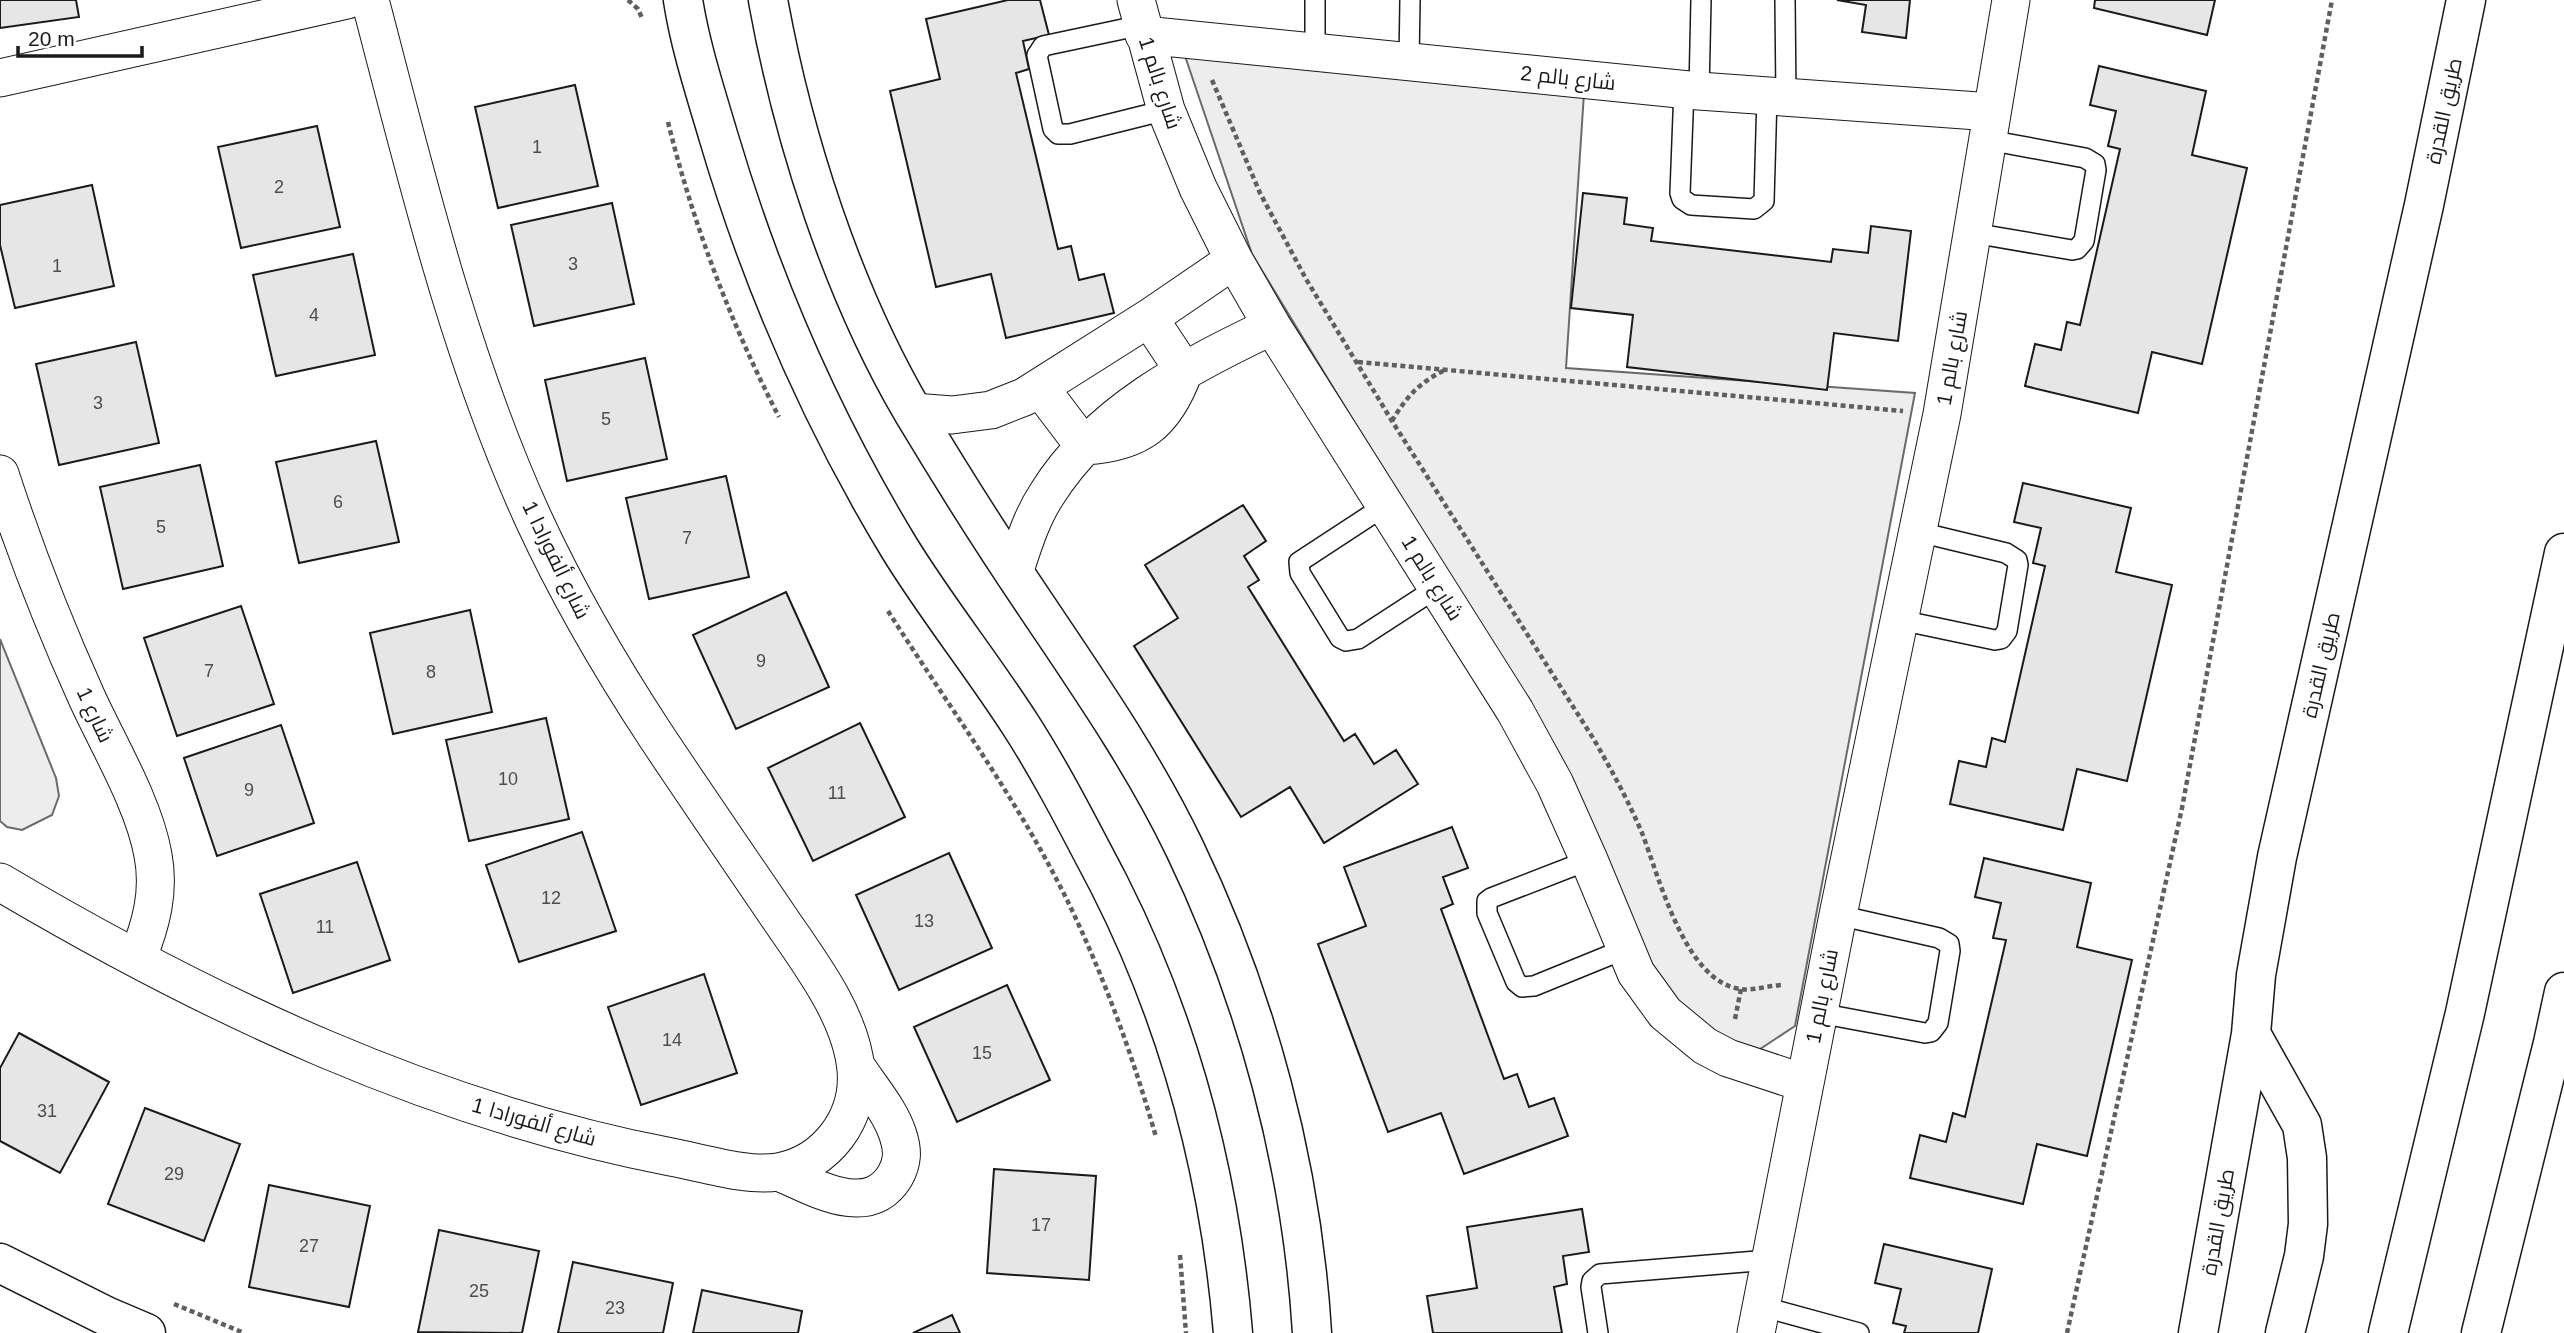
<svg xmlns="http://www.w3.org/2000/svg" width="2564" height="1333" font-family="Helvetica,Cairo,sans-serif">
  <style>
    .built { fill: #ededed; stroke: #6a6a6a; stroke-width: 2 }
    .building { fill: #e6e6e6; stroke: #1a1a1a; stroke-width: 2 }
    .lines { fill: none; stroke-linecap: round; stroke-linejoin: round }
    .lane-casing { stroke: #1a1a1a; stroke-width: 22 }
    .street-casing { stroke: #1a1a1a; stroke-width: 39 }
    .secondary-casing { stroke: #1a1a1a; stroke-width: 41 }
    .primary-casing { stroke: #1a1a1a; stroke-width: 41 }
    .path { stroke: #5f5f5f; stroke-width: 4.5; stroke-dasharray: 5 3.5; stroke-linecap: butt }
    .lane { stroke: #fff; stroke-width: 19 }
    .street { stroke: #fff; stroke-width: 37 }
    .secondary { stroke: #fff; stroke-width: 38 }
    .primary { stroke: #fff; stroke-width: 38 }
    .labels { text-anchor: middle; stroke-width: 5; stroke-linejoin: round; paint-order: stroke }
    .number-label { font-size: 18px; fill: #4d4d4d }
    .street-label { font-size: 21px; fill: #1a1a1a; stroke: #fff }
  </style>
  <rect width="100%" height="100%" fill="#fff"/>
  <path class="built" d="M1185 56 1584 93 1566 368 1915 393 1795 1026 1748 1057 1667 996 1542 731 1252 254Z
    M0 639 56 778 59 796 52 815 22 830 7 827 0 821Z"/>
  <path class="building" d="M0 0H76L79 17 0 28Z
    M1008 0H1040L1049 35 1023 41 1029 69 1016 73 1058 249 1071 246 1079 280 1104 274 1114 313 1006 338 991 274 936 287 890 91 940 79 926 19Z
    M1837 0H1910L1906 38 1862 32 1866 5Z
    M2095 0H2215L2207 35 2094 8Z
    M2099 66 2206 91 2192 155 2247 168 2202 364 2152 352 2138 413 2025 386 2035 344 2061 350 2067 322 2080 325 2120 149 2108 146 2116 111 2090 105Z
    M575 85 598 186 498 208 475 107Z
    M317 126 340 227 241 248 218 147Z
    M92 185 114 286 15 308 0 245V205Z
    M1583 193 1627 198 1624 224 1653 228 1651 241 1831 262 1833 249 1868 253 1871 226 1911 231 1898 341 1834 333 1827 390 1627 367 1633 315 1571 308Z
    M612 203 634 304 534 326 511 225Z
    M353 254 375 355 276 376 253 275Z
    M136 342 159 443 59 465 36 364Z
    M645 358 667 459 567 481 545 380Z
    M376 441 399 542 299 563 276 462Z
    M200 465 223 566 123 589 100 487Z
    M726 476 749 577 649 599 626 498Z
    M2023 483 2131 508 2116 572 2172 585 2127 781 2077 769 2063 830 1950 804 1959 761 1986 767 1992 738 2005 742 2045 566 2033 563 2041 528 2014 522Z
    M1243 505 1266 541 1244 556 1259 580 1248 587 1344 741 1355 734 1374 764 1396 750 1418 784 1324 843 1290 787 1241 817 1134 646 1178 618 1145 565Z
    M786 592 829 687 736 729 693 635Z
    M241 606 274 704 177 736 144 638Z
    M470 610 492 712 393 734 370 633Z
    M546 718 569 819 469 841 446 740Z
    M860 723 905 817 813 861 768 768Z
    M281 725 314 823 217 856 184 758Z
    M1452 827 1468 868 1443 877 1453 904 1441 909 1504 1079 1517 1074 1529 1107 1554 1098 1568 1136 1464 1174 1441 1113 1388 1132 1318 944 1366 926 1344 867Z
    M582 832 616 931 519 962 486 865Z
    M949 853 992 948 899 990 856 895Z
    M1984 858 2091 883 2077 947 2132 960 2087 1156 2037 1144 2023 1204 1910 1178 1920 1135 1946 1142 1953 1113 1965 1117 2006 940 1993 938 2001 903 1975 897Z
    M357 862 390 960 293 993 260 894Z
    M704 974 737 1073 641 1105 608 1007Z
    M1007 985 1050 1080 957 1122 914 1027Z
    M19 1033 109 1082 60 1173 0 1141V1068Z
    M145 1108 240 1144 204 1241 108 1204Z
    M994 1169 1096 1176 1089 1280 987 1273Z
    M269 1185 370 1206 349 1307 249 1287Z
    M1582 1209 1589 1252 1563 1256 1567 1284 1554 1287 1562 1333H1433L1427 1296 1477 1288 1467 1227Z
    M439 1230 539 1251 522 1333 418 1332Z
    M1884 1244 1992 1269 1978 1333H1904L1906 1326 1893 1323 1901 1289 1875 1283Z
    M573 1262 673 1283 663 1333H558Z
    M702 1290 802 1311 798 1333H693Z
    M952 1315 960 1333H913Z"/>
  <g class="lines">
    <g class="lane-casing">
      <path id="lane" d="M1785 0 1786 97
        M1142 25 1043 46 1037 55 1038 60 1053 129 1058 134H1070L1166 110
        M1315 52V0
        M1409 62 1410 0
        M1684 89 1680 193 1682 199 1691 205 1754 209 1764 201 1767 96
        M1699 91 1701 0
        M1973 233 2072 250 2077 249 2084 241 2096 170 2095 164 2085 158 1988 140
        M1386 505 1299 562 1300 573 1340 638 1346 641 1358 639 1438 587
        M1900 620 1995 640 2001 639 2007 631 2018 565 2017 560 2006 553 1919 532
        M1589 860 1491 898 1487 901V913L1516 982 1522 987 1534 986 1625 949
        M1819 1013 1925 1033 1931 1032 1938 1023 1950 951 1949 944 1939 938 1838 915
        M1760 1306 1859 1333
        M1598 1333 1591 1287 1592 1281 1600 1274 1769 1260"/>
    </g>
    <g class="street-casing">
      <path id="street" d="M1136 0 1166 110 1198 188 1234 260 1272 326 1515 711 1555 784 1589 860 1636 973 1665 1013 1705 1046 1728 1058 1804 1083
        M1144 35 1699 91 1992 112
        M0 78 347 0
        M1040 388 1084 446
        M913 412 952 415 991 410 1024 397 1149 318 1234 260
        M1085 446C1140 443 1165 423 1184 371L1149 318
        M0 474C25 551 54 625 87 698 109 746 144 804 153 855 160 892 151 925 137 959
        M1014 573C1023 546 1031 518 1047 494 1098 412 1188 366 1272 326
        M0 882C208 1005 432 1111 671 1157 703 1163 747 1177 778 1172 827 1163 860 1118 856 1070 851 1012 803 954 772 907 733 850 694 793 656 736 610 666 568 594 533 518 458 353 416 175 370 0
        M779 1172C814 1187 868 1220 895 1176 903 1162 903 1150 898 1135 890 1110 870 1088 856 1066
        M1756 1333 1838 915 1942 414 2011 0"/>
    </g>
    <g class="secondary-casing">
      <path id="secondary" d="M683 0C690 45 705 91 718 135 761 281 821 419 900 549 937 609 982 665 1020 724 1053 775 1081 831 1109 884 1180 1024 1220 1177 1233 1333
        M768 0C793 138 842 291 913 412 952 477 993 542 1035 604 1088 683 1143 762 1184 847 1257 998 1302 1166 1312 1333
        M0 1263 106 1316 146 1333"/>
    </g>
    <g class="primary-casing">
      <path id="primary" d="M2251 1034 2302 1125 2307 1158 2308 1224 2304 1256 2285 1333
        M2198 1333 2251 1034 2256 975 2277 857 2424 205 2466 0
        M2388 1333 2465 1013 2564 553
        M2481 1333 2553 1043 2564 992"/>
    </g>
    <path class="path" d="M628 0 638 9 642 18
      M1212 80 1260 193 1306 279 1392 421 1593 738C1611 769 1628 800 1642 833 1659 876 1685 983 1741 989 1753 991 1770 985 1784 985
      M668 122C693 224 731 324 779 417
      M1358 362 1903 411
      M1392 421C1406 397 1420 382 1445 370
      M888 611C949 707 1019 801 1069 904 1105 979 1133 1057 1156 1137
      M1735 1019 1741 989
      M1180 1255 1186 1333
      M174 1304 244 1333
      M2067 1333 2182 808 2332 0"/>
    <use href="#lane" class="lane"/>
    <use href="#street" class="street"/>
    <use href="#secondary" class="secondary"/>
    <use href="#primary" class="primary"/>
  </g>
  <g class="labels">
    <g class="number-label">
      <text x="537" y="153">1</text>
      <text x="279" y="193">2</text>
      <text x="573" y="270">3</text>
      <text x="57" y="272">1</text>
      <text x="314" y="321">4</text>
      <text x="98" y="409">3</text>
      <text x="606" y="425">5</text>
      <text x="338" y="508">6</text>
      <text x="161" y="533">5</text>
      <text x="687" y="544">7</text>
      <text x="761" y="667">9</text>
      <text x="209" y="677">7</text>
      <text x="431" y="678">8</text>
      <text x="508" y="785">10</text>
      <text x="249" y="796">9</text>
      <text x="837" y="799">11</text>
      <text x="551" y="904">12</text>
      <text x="924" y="927">13</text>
      <text x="325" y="933">11</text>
      <text x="672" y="1046">14</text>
      <text x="982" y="1059">15</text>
      <text x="47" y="1117">31</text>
      <text x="174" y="1180">29</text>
      <text x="1041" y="1231">17</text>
      <text x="309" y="1252">27</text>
      <text x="479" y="1297">25</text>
      <text x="615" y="1314">23</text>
    </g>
    <g class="street-label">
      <text transform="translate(1568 78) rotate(6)" y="7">شارع بالم 2</text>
      <text transform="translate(1160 83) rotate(72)" y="7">شارع بالم 1</text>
      <text transform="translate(2444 111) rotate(-78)" y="7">طريق القدرة</text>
      <text transform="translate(1952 358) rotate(-80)" y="7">شارع بالم 1</text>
      <text transform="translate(556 560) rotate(64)" y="7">شارع ألفورادا 1</text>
      <text transform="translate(1432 578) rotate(58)" y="7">شارع بالم 1</text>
      <text transform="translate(2321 665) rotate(-77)" y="7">طريق القدرة</text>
      <text transform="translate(95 715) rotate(65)" y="7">شارع 1</text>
      <text transform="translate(1822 996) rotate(-79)" y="7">شارع بالم 1</text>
      <text transform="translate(534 1122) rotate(16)" y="7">شارع ألفورادا 1</text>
      <text transform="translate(2218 1222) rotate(-80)" y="7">طريق القدرة</text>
    </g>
  </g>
  <path d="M18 46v10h124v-10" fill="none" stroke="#1a1a1a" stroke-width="3.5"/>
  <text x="28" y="46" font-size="21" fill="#1a1a1a" stroke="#ffffff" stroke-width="5" paint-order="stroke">20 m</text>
</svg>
